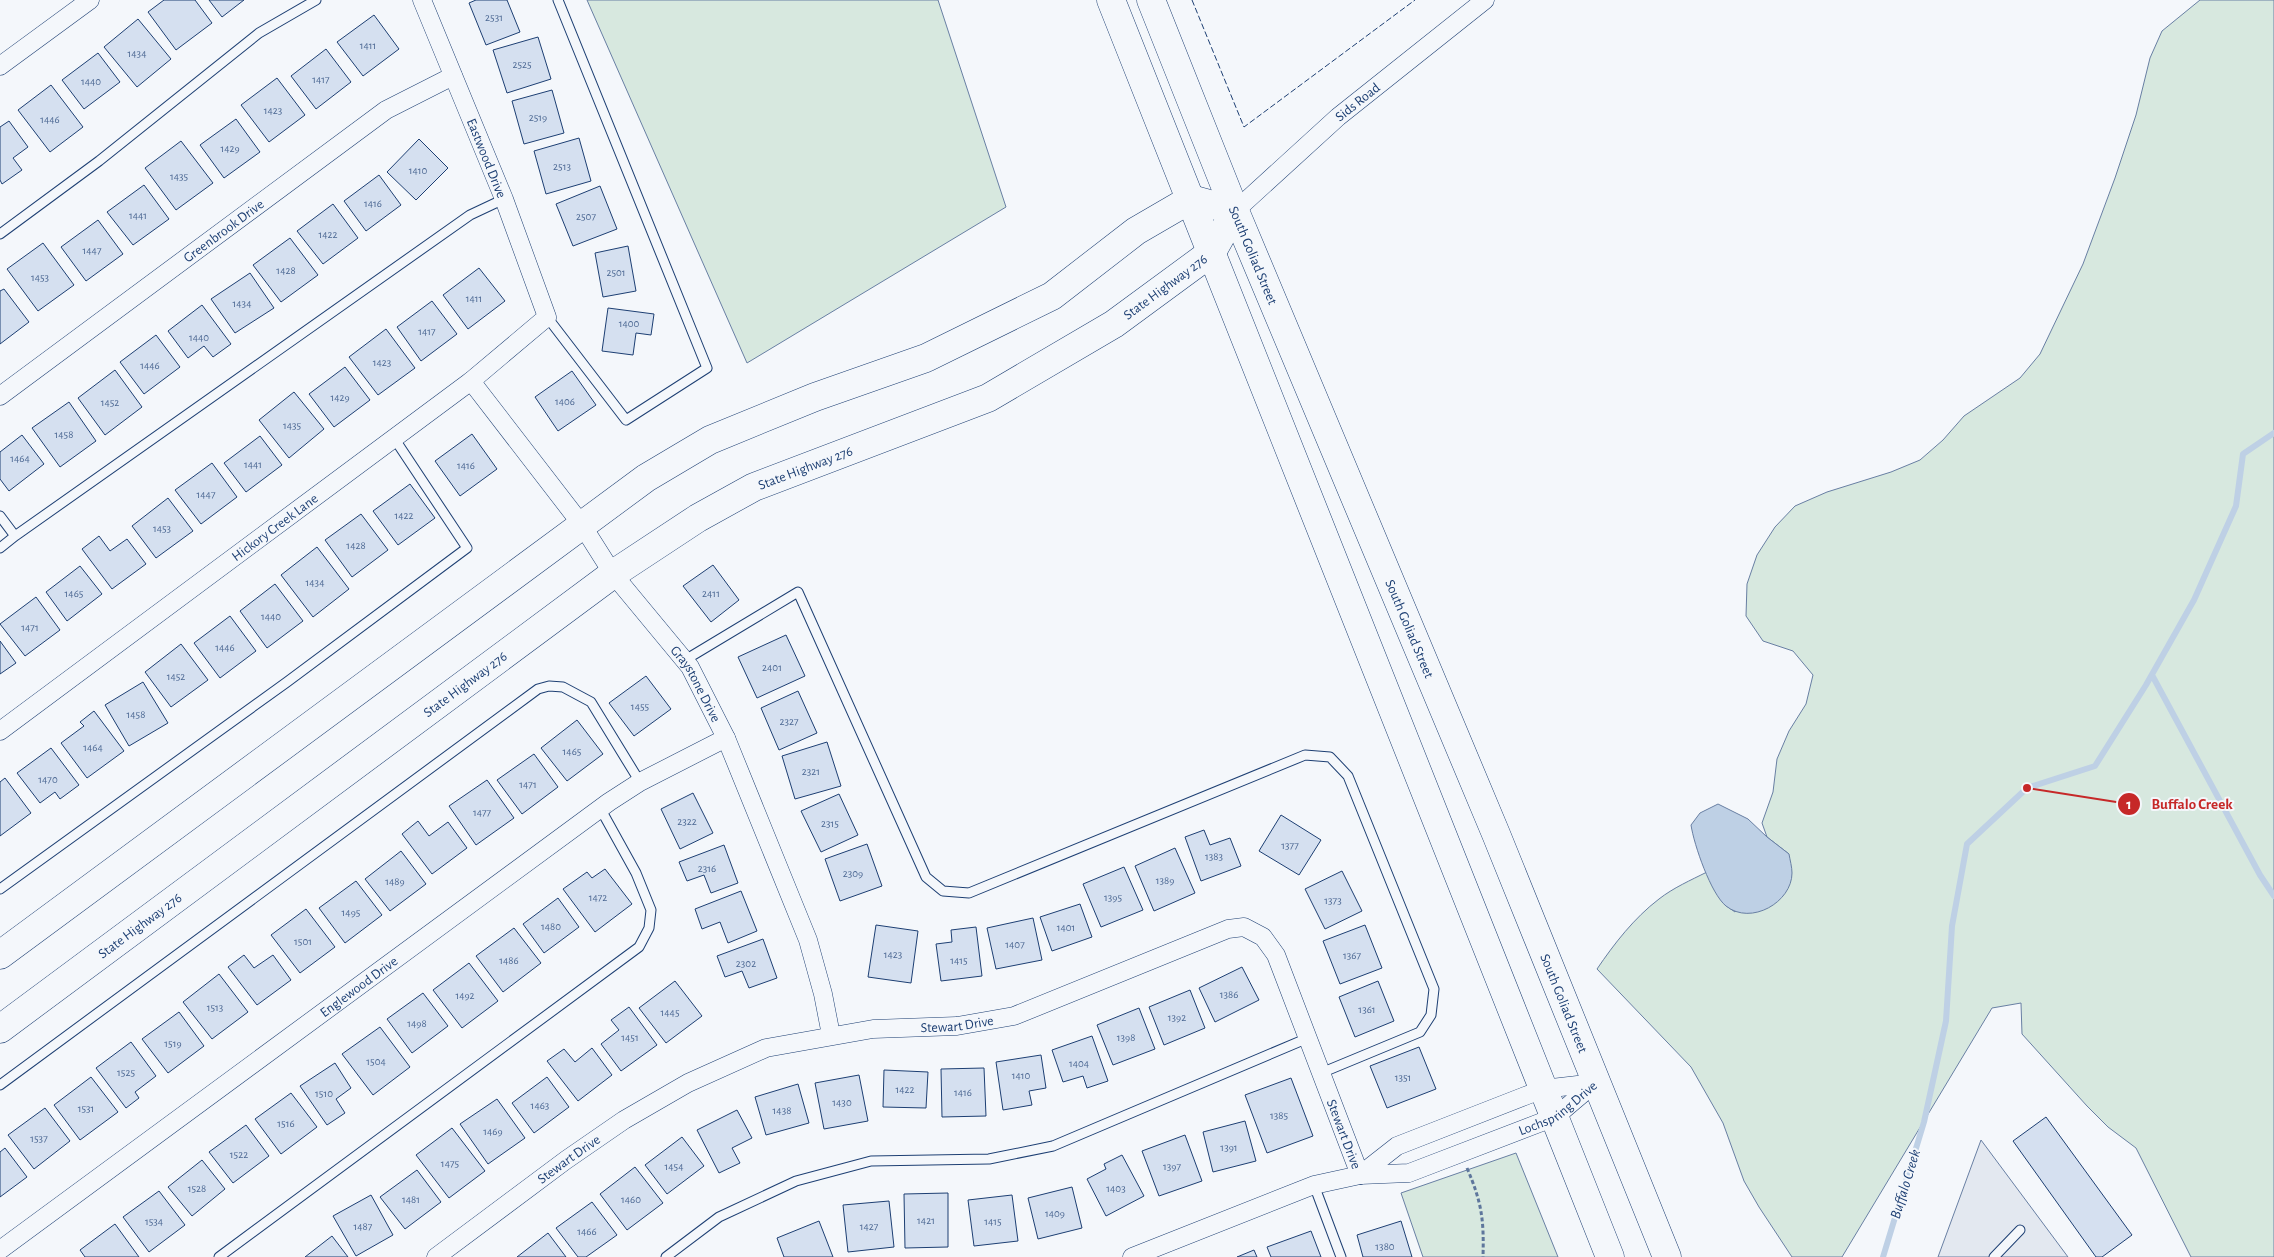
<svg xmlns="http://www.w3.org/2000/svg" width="2274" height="1257" font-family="'Alegreya Sans',sans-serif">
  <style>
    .green { fill: #d7e8df; stroke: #687fa3 }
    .parking { fill: #e3e8f0; stroke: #687fa3 }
    .water { fill: #bed0e5; stroke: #687fa3 }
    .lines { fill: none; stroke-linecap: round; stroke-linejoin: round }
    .stream { stroke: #bed0e5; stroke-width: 6 }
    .building { fill: #d5e0f0; stroke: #1d3f73 }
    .service-casing { stroke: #1d3f73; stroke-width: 11 }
    .minor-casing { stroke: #1d3f73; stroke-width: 19 }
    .primary-casing { stroke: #1d3f73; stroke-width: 29 }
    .path { stroke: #5e769c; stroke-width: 3; stroke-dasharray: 4 2.5; stroke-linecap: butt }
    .service { stroke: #f4f7fb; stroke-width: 9 }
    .minor { stroke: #f4f7fb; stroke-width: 18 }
    .primary { stroke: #f4f7fb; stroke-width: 28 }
    .fence { stroke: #1d3f73; stroke-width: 1; stroke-dasharray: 6 2.5; stroke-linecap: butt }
    .labels { text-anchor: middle; stroke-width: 4; stroke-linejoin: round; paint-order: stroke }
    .number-label { font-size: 11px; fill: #4b6792 }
    .street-label { font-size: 14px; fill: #1d3f73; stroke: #f4f7fb }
    .water-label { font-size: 15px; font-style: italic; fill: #1d3f73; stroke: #f4f7fb }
    .leader { fill: none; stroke: #c62828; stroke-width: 2 }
    .callout-dot { fill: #c62828; stroke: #f4f7fb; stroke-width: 2 }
    .mark-label { font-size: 15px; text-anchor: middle; font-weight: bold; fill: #fff }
    .callout-label { font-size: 15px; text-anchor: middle; font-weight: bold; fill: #c62828; stroke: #f4f7fb; stroke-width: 4; stroke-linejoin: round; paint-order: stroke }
  </style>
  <rect width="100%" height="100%" fill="#f4f7fb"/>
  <path class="green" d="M587 0H938L1006 207 747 363Z
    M2200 0H2274V1257H2191L2136 1148 2108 1127 2087 1106 2022 1034 2021 1003 1992 1008 1842 1257H1792L1759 1207 1744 1181 1723 1123 1691 1067 1597 969C1614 944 1634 918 1659 899 1673 888 1691 880 1707 872L1725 905 1735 912 1789 854 1767 837 1762 823 1773 792 1777 759 1789 731 1806 704 1813 675 1793 651 1763 641 1746 616 1747 584 1757 555 1775 527 1795 506 1827 492 1891 472 1920 460 1943 440 1964 416 2020 378 2040 354 2083 264 2115 178 2136 115 2150 58 2162 31Z
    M1516 1153 1558 1257H1423L1401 1193Z"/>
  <path class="parking" d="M1981 1140 2068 1257H1938Z"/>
  <path class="water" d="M1718 804 1748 819 1767 837 1789 854C1790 860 1792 867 1792 873 1792 902 1751 926 1726 906 1711 894 1694 845 1691 825L1700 813Z"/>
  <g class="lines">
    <path class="stream" d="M2152 675 2260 875 2274 896
      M1883 1257 1924 1122 1946 1021 1952 926 1967 844 2027 788 2095 766 2146 685 2194 600 2236 506 2243 454 2274 433"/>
  </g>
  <path class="building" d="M164 0H195L212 23 176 50 148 12Z
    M209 0H244L222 17Z
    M476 0H507L520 32 486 45 469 3Z
    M374 15 399 49 363 76 337 42Z
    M138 19 171 59 137 87 104 47Z
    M538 37 551 79 507 93 493 50Z
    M326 49 351 82 316 109 291 76Z
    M98 53 120 82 84 109 62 80Z
    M277 78 305 115 269 142 241 105Z
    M51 85 83 127 50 152 18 110Z
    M552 90 564 133 524 144 512 101Z
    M236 119 260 152 224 178 200 145Z
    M9 121 28 147 13 158 22 170 2 184 0 180V127Z
    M579 138 591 181 546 194 534 151Z
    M419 139 448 168 416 200 387 172Z
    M181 141 213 183 176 210 145 168Z
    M379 175 401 205 366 231 344 201Z
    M144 185 169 219 133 245 107 212Z
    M600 186 617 229 573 246 556 204Z
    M333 204 358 238 323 264 297 231Z
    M98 220 123 254 86 281 61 247Z
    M290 238 318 275 281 302 253 265Z
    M43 243 74 285 38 311 7 269Z
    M628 246 636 291 603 297 595 253Z
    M479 268 505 301 468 329 443 295Z
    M250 273 274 308 235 333 211 299Z
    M4 289 29 322 0 344V291Z
    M432 301 457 334 421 361 397 327Z
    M202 305 231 344 213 357 204 346 188 358 168 331Z
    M608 308 654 314 651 335 636 333 633 355 602 351Z
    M386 329 415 368 378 395 349 357Z
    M156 335 180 367 144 394 120 362Z
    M345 367 370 400 334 427 309 394Z
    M115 370 142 407 105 435 78 398Z
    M572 371 596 405 558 431 535 397Z
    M294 392 324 429 289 458 259 420Z
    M69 402 96 441 60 467 32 428Z
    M472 434 497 469 460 496 435 461Z
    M22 435 44 464 9 491 0 479V452Z
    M260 436 282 465 246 492 224 463Z
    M212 463 237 497 201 524 175 490Z
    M410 484 435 518 398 545 373 511Z
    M168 498 193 531 156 558 132 526Z
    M361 514 388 550 352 577 325 540Z
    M99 536 110 551 127 539 146 564 112 589 82 549Z
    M317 547 349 589 313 617 281 575Z
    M713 565 739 600 711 622 683 586Z
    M80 566 102 594 67 621 46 592Z
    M275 584 303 621 267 648 240 611Z
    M36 597 60 630 25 656 0 624Z
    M230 616 256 651 220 678 194 643Z
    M786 635 805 676 757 698 738 657Z
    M0 641 16 663 0 674Z
    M181 644 208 680 171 707 145 672Z
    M646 676 671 709 634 736 609 703Z
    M143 682 168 723 129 746 105 705Z
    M798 691 817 733 779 750 761 708Z
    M94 711 124 751 87 778 61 743 84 726 80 722Z
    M577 720 603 754 567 781 541 748Z
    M827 742 841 786 795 799 782 756Z
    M51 748 79 785 60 799 55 792 40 803 17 773Z
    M534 754 558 787 522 814 497 780Z
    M5 778 31 813 0 836V782Z
    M487 780 514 818 476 845 449 806Z
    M693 793 713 833 680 849 661 809Z
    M839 794 858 835 821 852 801 811Z
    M1281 815 1321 840 1299 875 1259 851Z
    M418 821 429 836 448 822 467 848 432 874 402 834Z
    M1204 830 1210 845 1230 838 1241 866 1201 881 1185 837Z
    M867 844 882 886 840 901 825 859Z
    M724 845 738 883 711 893 704 875 687 881 679 862Z
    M1175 848 1195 893 1154 911 1135 866Z
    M401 851 426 884 390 911 365 879Z
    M1124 867 1143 910 1101 927 1083 884Z
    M605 869 632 904 595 932 563 889 587 872 592 878Z
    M1342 871 1362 911 1325 929 1305 889Z
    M356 881 382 915 345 943 319 908Z
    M741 891 757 931 728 943 720 922 702 929 695 909Z
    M558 898 579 927 544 953 523 924Z
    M1080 904 1092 937 1052 951 1040 917Z
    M306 909 335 947 300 973 271 935Z
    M1033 918 1042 960 996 969 987 928Z
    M876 925 918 931 911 983 868 977Z
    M1365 925 1382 968 1340 984 1323 941Z
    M976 927 982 976 941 981 936 944 952 942 951 930Z
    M514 928 541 963 503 992 476 956Z
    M763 939 777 978 749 988 742 971 725 977 717 956Z
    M244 955 254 968 273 955 291 980 257 1005 228 967Z
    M469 963 498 1001 462 1028 433 990Z
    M1242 967 1259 1000 1215 1022 1199 988Z
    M219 974 248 1012 212 1039 183 1002Z
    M675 981 702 1016 666 1043 639 1008Z
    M1378 981 1394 1021 1355 1037 1339 997Z
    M1190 990 1205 1028 1164 1045 1149 1007Z
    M423 993 448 1026 412 1053 387 1019Z
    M629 1007 657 1045 621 1071 601 1044 619 1030 611 1020Z
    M1139 1008 1155 1049 1113 1065 1097 1025Z
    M179 1012 204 1046 168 1073 142 1039Z
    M380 1027 410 1067 373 1095 342 1054Z
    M1092 1036 1108 1081 1087 1088 1083 1076 1063 1082 1052 1050Z
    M131 1042 156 1076 135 1092 139 1098 126 1108 96 1068Z
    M1419 1047 1436 1089 1387 1108 1370 1066Z
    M592 1048 612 1075 578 1101 547 1061 564 1049 575 1062Z
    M1041 1055 1046 1088 1029 1091 1032 1105 1003 1110 996 1062Z
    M335 1063 351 1088 336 1099 345 1113 327 1125 300 1086Z
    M984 1068 986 1116 942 1117 941 1069Z
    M884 1070 928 1072 926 1108 883 1107Z
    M859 1075 868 1121 824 1129 815 1083Z
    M91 1077 118 1112 80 1140 54 1105Z
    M547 1077 569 1107 534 1133 512 1103Z
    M1291 1078 1313 1136 1267 1153 1245 1095Z
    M798 1084 809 1123 766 1135 755 1097Z
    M291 1093 317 1127 281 1154 255 1119Z
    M497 1099 525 1138 488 1164 460 1124Z
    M45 1108 70 1141 34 1169 8 1135Z
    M737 1110 752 1138 732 1148 740 1163 719 1173 697 1130Z
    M2046 1117 2132 1235 2102 1257H2096L2013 1141Z
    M1245 1121 1256 1161 1213 1172 1203 1132Z
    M246 1125 269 1156 233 1183 209 1152Z
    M452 1128 485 1171 449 1198 416 1155Z
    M1185 1135 1202 1181 1159 1196 1142 1151Z
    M682 1137 704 1166 667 1194 645 1165Z
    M5 1148 27 1177 0 1197V1152Z
    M1122 1155 1144 1196 1106 1216 1087 1179 1106 1169 1104 1164Z
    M202 1160 225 1189 192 1216 168 1187Z
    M635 1167 663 1203 627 1230 600 1194Z
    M417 1170 441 1202 405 1229 380 1197Z
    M1072 1187 1082 1228 1038 1239 1028 1198Z
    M159 1191 185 1225 149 1252 123 1217Z
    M948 1193V1247L905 1248 904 1194Z
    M371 1195 393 1235 356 1256 333 1216Z
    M1012 1195 1018 1241 974 1246 968 1200Z
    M889 1201 894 1247 848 1252 843 1205Z
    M592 1202 617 1235 586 1257H578L556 1228Z
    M819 1221 833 1257H784L777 1238Z
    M1401 1221 1412 1257H1363L1357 1235Z
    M115 1224 139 1257H85L80 1250Z
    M1311 1231 1321 1257H1271L1267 1247Z
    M548 1233 566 1257H517Z
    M332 1236 348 1257H305Z
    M1254 1250 1257 1257H1237Z"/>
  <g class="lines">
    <g class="service-casing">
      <path id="service" d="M0 234 99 161 259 33 316 0
        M547 317 626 420 707 368 558 0
        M0 516 15 536 0 548
        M15 536 470 215 504 199
        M685 660 798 592 926 877 943 891 969 893 1305 755 1330 757 1348 776 1434 989 1431 1015 1420 1032 1321 1073
        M0 889 287 682 467 548 394 438
        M0 1085 538 689 549 686 563 687 591 702 640 782
        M1314 1185 1341 1257
        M219 1257 639 947 649 928 651 910 636 873 600 808
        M666 1257 719 1217 796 1181 871 1161 989 1159 1053 1146 1308 1038
        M1994 1257 2020 1230"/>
    </g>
    <g class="minor-casing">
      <g id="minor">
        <path d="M0 66 90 0"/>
        <path id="s1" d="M1235 211 1338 117 1485 0"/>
        <path id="s2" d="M471 381 582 525 613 574 690 667 726 738 808 940 823 994 831 1035"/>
        <path id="s3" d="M0 396 386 110 453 76"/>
        <path id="s4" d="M0 731 471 381 547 317 504 199 422 0"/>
        <path d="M1360 1175 1397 1146 1525 1096 1543 1089 1595 1083"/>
        <path id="s5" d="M0 1250 609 802 640 782 726 738"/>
        <path id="s6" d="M436 1257 566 1160 624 1120 688 1083 766 1048 873 1029 957 1026 1014 1016 1228 929 1244 927 1263 937 1276 955 1360 1175"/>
        <path id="s7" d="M1132 1257 1314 1185 1360 1175 1409 1173 1555 1117 1595 1083"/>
      </g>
    </g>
    <g class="primary-casing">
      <g id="primary">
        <path d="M1111 0 1610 1257"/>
        <path id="s8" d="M1151 0 1235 211 1496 834 1667 1257"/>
        <path d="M0 955 646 478 710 440 815 397 926 358 1052 296 1136 231 1191 199 1235 211"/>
        <path id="s9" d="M0 1029 613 574 698 518 754 487 988 398 1114 324 1212 252 1235 211"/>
      </g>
    </g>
    <path class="path" d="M1467 1168C1482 1203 1484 1220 1483 1257"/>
    <use href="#service" class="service"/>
    <use href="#minor" class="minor"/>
    <use href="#primary" class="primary"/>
    <path class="fence" d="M1192 0 1244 127 1415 0"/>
  </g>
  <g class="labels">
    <g class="number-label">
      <text x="494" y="21">2531</text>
      <text x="368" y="49">1411</text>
      <text x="137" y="57">1434</text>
      <text x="522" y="68">2525</text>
      <text x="321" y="83">1417</text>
      <text x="91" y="85">1440</text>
      <text x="273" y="114">1423</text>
      <text x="538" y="121">2519</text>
      <text x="50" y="123">1446</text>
      <text x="230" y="152">1429</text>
      <text x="562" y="170">2513</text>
      <text x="418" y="174">1410</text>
      <text x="179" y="180">1435</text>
      <text x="373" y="207">1416</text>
      <text x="138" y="219">1441</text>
      <text x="586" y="220">2507</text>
      <text x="328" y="238">1422</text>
      <text x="92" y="254">1447</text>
      <text x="286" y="274">1428</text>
      <text x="616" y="276">2501</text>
      <text x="40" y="281">1453</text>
      <text x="474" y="302">1411</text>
      <text x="242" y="307">1434</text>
      <text x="629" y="327">1400</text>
      <text x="427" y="335">1417</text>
      <text x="199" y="341">1440</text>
      <text x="382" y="366">1423</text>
      <text x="150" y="369">1446</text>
      <text x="340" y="401">1429</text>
      <text x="565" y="405">1406</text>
      <text x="110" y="406">1452</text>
      <text x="292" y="429">1435</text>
      <text x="64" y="438">1458</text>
      <text x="20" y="462">1464</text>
      <text x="253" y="468">1441</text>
      <text x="466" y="469">1416</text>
      <text x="206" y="498">1447</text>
      <text x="404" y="519">1422</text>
      <text x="162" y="532">1453</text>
      <text x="356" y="549">1428</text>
      <text x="315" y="586">1434</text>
      <text x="74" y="597">1465</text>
      <text x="711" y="597">2411</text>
      <text x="271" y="620">1440</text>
      <text x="30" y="631">1471</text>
      <text x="225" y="651">1446</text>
      <text x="772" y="671">2401</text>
      <text x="176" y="680">1452</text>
      <text x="640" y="710">1455</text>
      <text x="136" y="718">1458</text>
      <text x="789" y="725">2327</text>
      <text x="93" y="751">1464</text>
      <text x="572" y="755">1465</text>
      <text x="811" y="775">2321</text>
      <text x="48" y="783">1470</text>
      <text x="528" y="788">1471</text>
      <text x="482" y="816">1477</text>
      <text x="687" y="825">2322</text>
      <text x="830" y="827">2315</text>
      <text x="1290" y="849">1377</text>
      <text x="1214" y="860">1383</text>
      <text x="707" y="872">2316</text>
      <text x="853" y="877">2309</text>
      <text x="1165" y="884">1389</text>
      <text x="395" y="885">1489</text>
      <text x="598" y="901">1472</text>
      <text x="1113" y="901">1395</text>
      <text x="1333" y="904">1373</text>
      <text x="351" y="916">1495</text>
      <text x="551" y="930">1480</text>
      <text x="1066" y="931">1401</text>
      <text x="303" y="945">1501</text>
      <text x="1015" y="948">1407</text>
      <text x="893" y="958">1423</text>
      <text x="1352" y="959">1367</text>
      <text x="509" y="964">1486</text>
      <text x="959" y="964">1415</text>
      <text x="746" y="967">2302</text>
      <text x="1229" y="998">1386</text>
      <text x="465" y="999">1492</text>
      <text x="215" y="1011">1513</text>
      <text x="1367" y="1013">1361</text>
      <text x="670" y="1016">1445</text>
      <text x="1177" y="1021">1392</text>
      <text x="417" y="1027">1498</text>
      <text x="630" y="1041">1451</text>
      <text x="1126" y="1041">1398</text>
      <text x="173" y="1047">1519</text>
      <text x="376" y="1065">1504</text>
      <text x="1079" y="1067">1404</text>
      <text x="126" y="1076">1525</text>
      <text x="1021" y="1079">1410</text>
      <text x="1403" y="1081">1351</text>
      <text x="905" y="1093">1422</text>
      <text x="963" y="1096">1416</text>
      <text x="324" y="1097">1510</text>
      <text x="842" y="1106">1430</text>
      <text x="540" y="1109">1463</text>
      <text x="86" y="1112">1531</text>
      <text x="782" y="1114">1438</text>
      <text x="1279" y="1119">1385</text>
      <text x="286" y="1127">1516</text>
      <text x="493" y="1135">1469</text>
      <text x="39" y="1142">1537</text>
      <text x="1229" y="1151">1391</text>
      <text x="239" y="1158">1522</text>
      <text x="450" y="1167">1475</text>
      <text x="674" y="1170">1454</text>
      <text x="1172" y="1170">1397</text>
      <text x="197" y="1192">1528</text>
      <text x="1116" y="1192">1403</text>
      <text x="411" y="1203">1481</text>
      <text x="631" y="1203">1460</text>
      <text x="1055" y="1217">1409</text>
      <text x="926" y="1224">1421</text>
      <text x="154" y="1225">1534</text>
      <text x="993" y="1225">1415</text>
      <text x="363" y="1230">1487</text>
      <text x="869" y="1230">1427</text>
      <text x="587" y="1235">1466</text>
      <text x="1385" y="1250">1380</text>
    </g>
    <g class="street-label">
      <text dy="5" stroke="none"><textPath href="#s1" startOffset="164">Sids Road</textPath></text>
      <text transform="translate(487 158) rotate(68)" y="5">Eastwood Drive</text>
      <text dy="5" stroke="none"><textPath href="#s3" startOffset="278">Greenbrook Drive</textPath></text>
      <text dy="5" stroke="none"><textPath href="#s8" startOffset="275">South Goliad Street</textPath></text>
      <text dy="5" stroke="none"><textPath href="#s9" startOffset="1389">State Highway 276</textPath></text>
      <text dy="5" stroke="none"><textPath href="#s9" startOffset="984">State Highway 276</textPath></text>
      <text dy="5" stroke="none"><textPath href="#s4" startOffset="342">Hickory Creek Lane</textPath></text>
      <text dy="5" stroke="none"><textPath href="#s8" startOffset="680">South Goliad Street</textPath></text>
      <text dy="5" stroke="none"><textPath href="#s9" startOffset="579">State Highway 276</textPath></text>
      <text dy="5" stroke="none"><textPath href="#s2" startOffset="378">Graystone Drive</textPath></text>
      <text dy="5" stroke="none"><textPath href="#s9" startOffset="174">State Highway 276</textPath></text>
      <text dy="5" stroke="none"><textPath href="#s5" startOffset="445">Englewood Drive</textPath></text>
      <text dy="5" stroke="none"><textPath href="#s8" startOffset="1085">South Goliad Street</textPath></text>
      <text dy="5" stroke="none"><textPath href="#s6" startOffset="585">Stewart Drive</textPath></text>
      <text dy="5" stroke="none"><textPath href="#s7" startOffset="455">Lochspring Drive</textPath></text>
      <text dy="5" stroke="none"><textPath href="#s6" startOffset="1125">Stewart Drive</textPath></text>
      <text dy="5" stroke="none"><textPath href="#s6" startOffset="165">Stewart Drive</textPath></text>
    </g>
    <g class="water-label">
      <text transform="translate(1905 1184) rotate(-73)" y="5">Buffalo Creek</text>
    </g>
  </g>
  <path class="leader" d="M2027 788L2129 804"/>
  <g class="callout-dot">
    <circle cx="2027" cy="788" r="5"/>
    <circle cx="2129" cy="804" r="12"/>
  </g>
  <g class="mark-label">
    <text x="2129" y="809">1</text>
  </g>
  <g class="callout-label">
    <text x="2192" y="809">Buffalo Creek</text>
  </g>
</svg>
